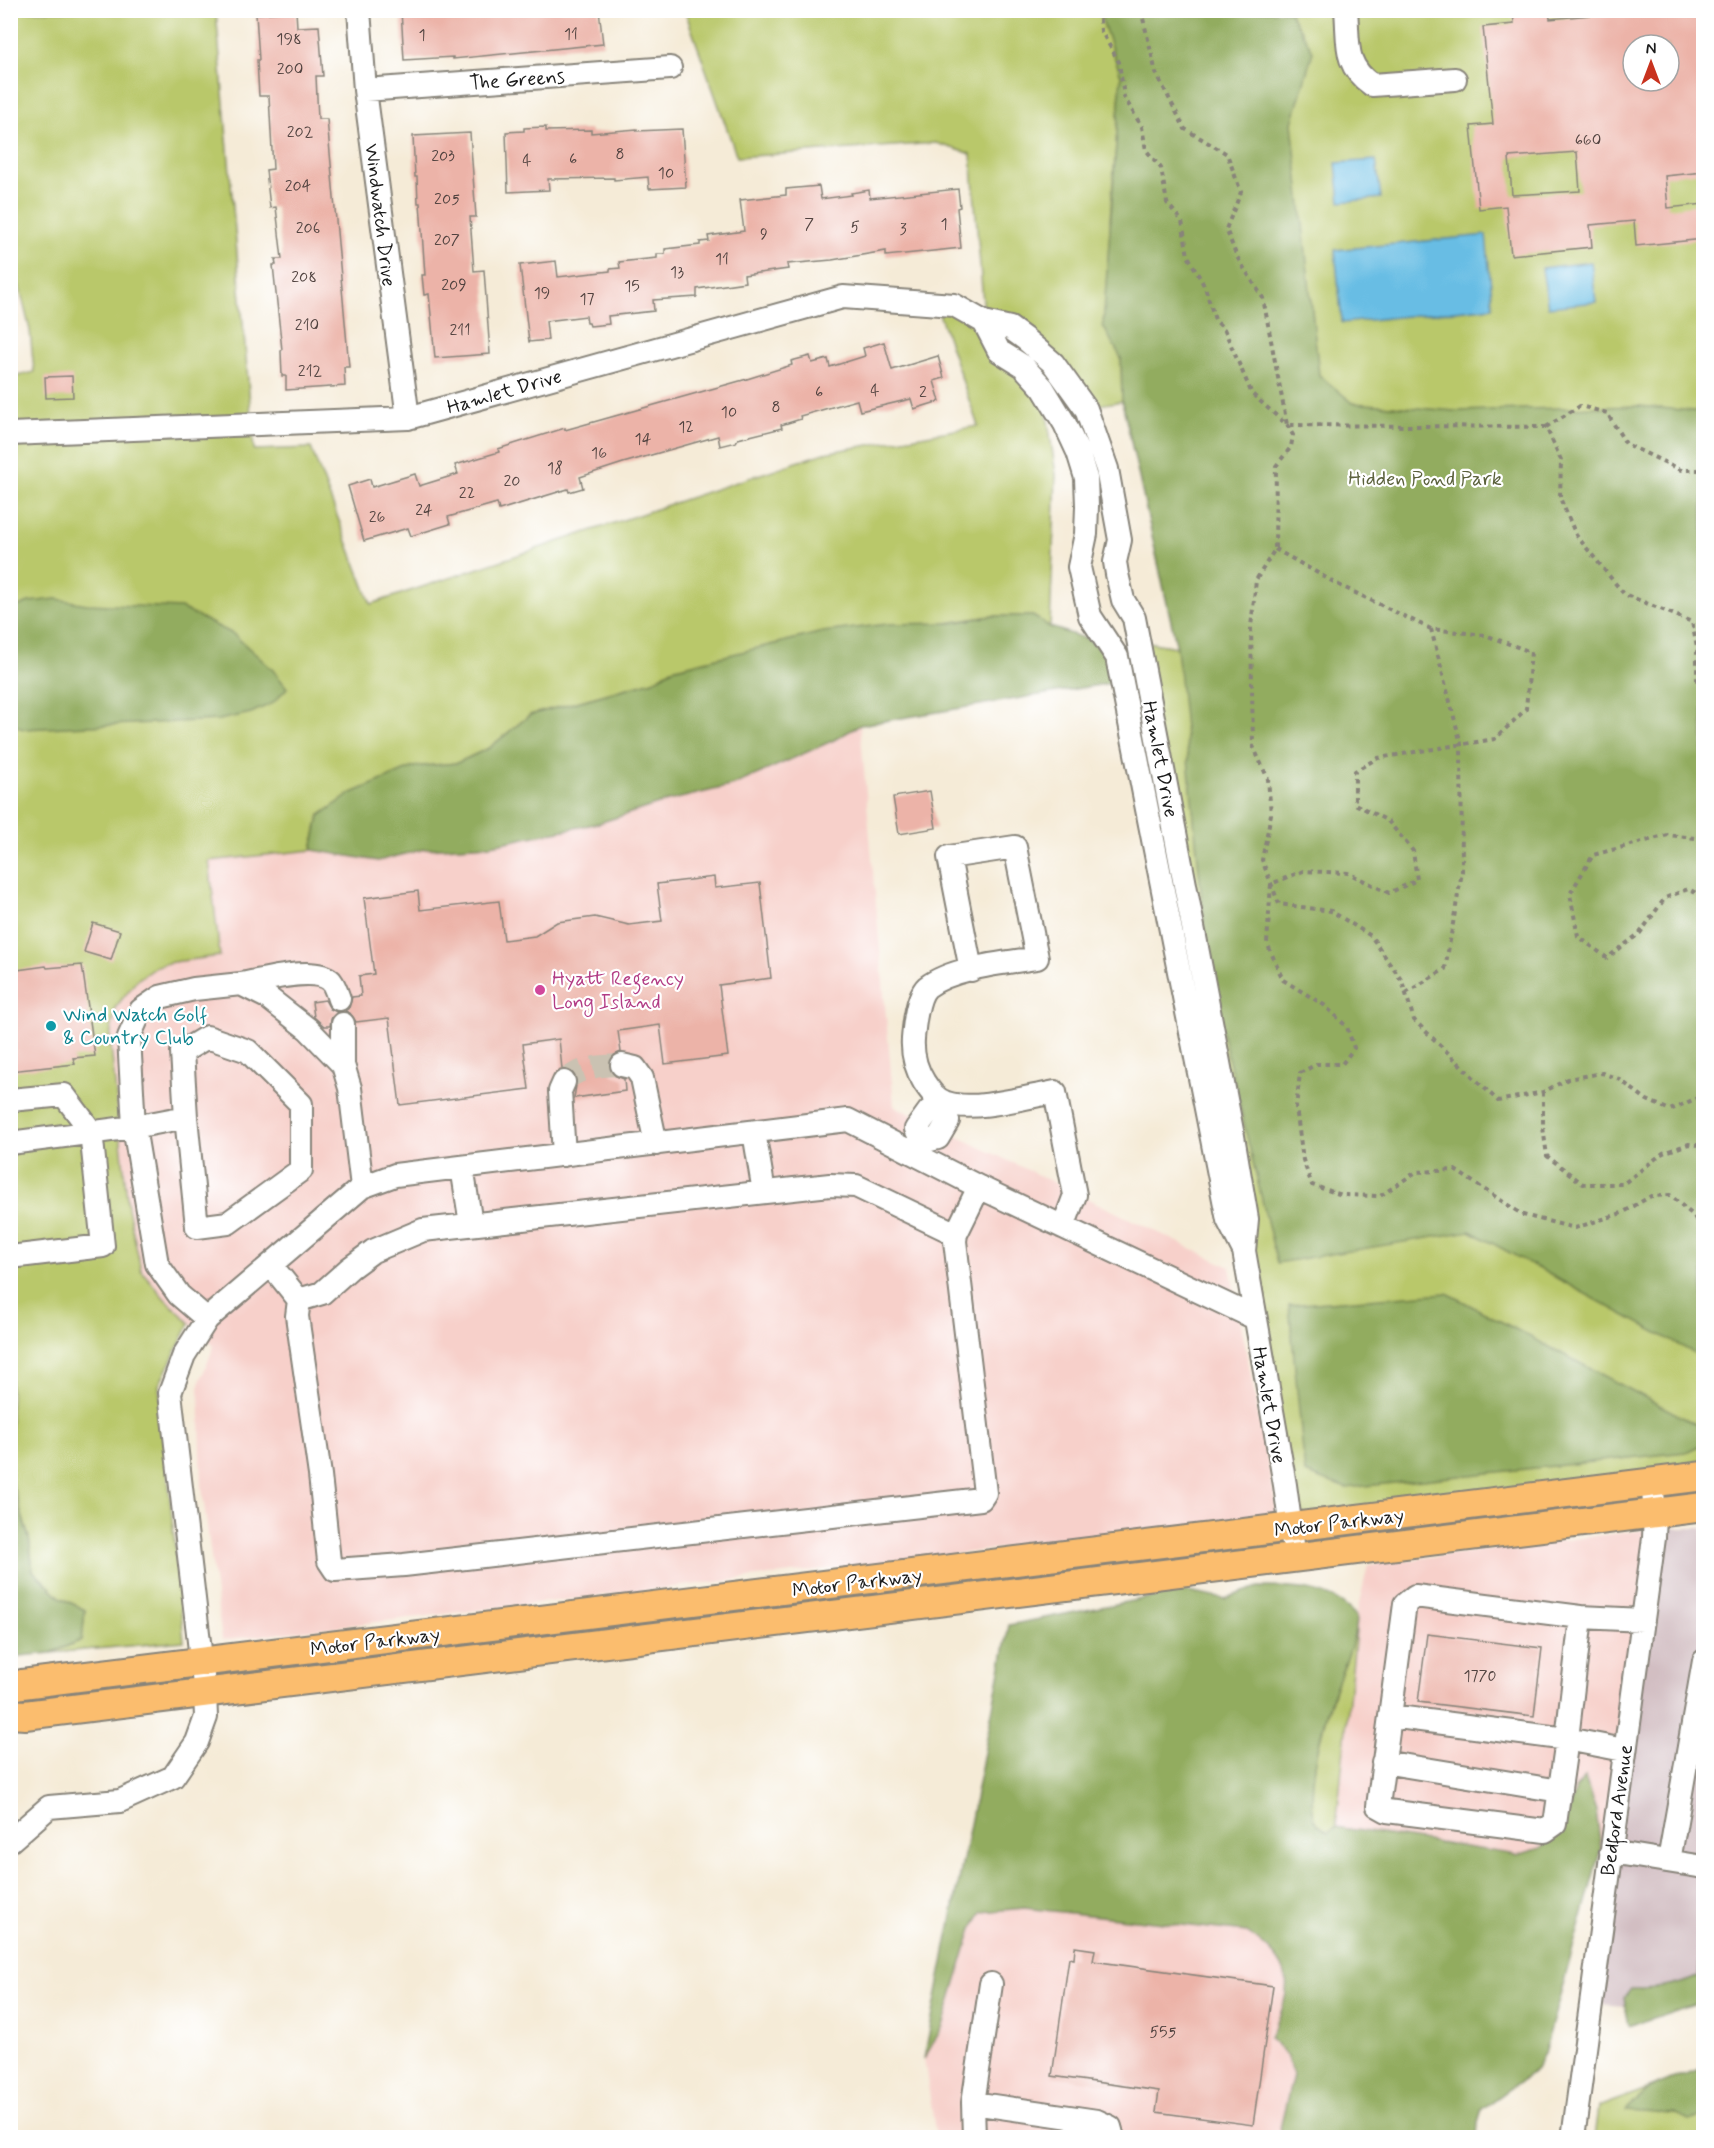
<svg xmlns="http://www.w3.org/2000/svg" width="1714" height="2148" font-family="Mynerve,sans-serif">
  <style>
    .built { fill: #f7d0ca }
    .industrial { fill: #d2bec2 }
    .green { fill: #b9c86b; stroke: #6a7244; stroke-width: 1.5; fill-rule: evenodd }
    .forest { fill: #92ac5f; stroke: #57643e; stroke-width: 1.5 }
    .water { fill: #67bde4; stroke: #426c80; stroke-width: 1.5 }
    .building { fill: #ecb3a8; fill-rule: evenodd }
    .lines { fill: none; stroke-linecap: round; stroke-linejoin: round }
    .minor-tunnel { stroke: #cac2b2; stroke-width: 22; stroke-dasharray: 22 11; stroke-linecap: butt }
    .minor-casing { stroke: #88847a; stroke-width: 26 }
    .major-casing { stroke: #88847a; stroke-width: 32 }
    .path { stroke: #88847a; stroke-width: 4; stroke-dasharray: 4.5 4.5; stroke-linecap: butt }
    .minor { stroke: #fff; stroke-width: 22 }
    .major { stroke: #fbbd6e; stroke-width: 28 }
    .hotel-dot { fill: #d1479c; stroke: #fff; stroke-width: 2 }
    .culture-dot { fill: #0f9aa8; stroke: #fff; stroke-width: 2 }
    .labels { text-anchor: middle; stroke-width: 4.5; stroke-linejoin: round; paint-order: stroke }
    .number-label { font-size: 16px; fill: #50423f }
    .street-label { font-size: 20px; fill: #1c1c1c; stroke: #fff }
    .park-label { font-size: 20px; fill: #5b613c; stroke: #fff }
    .hotel-label { font-size: 20px; fill: #b23c85; stroke: #fff; text-anchor: start }
    .culture-label { font-size: 20px; fill: #0d838f; stroke: #fff; text-anchor: start }
  </style>
  <rect width="100%" height="100%" fill="#fff"/>
  <filter id="ink" filterUnits="userSpaceOnUse"><feTurbulence type="fractalNoise" baseFrequency=".0167" numOctaves="2"/><feDisplacementMap in="SourceGraphic" scale="12" xChannelSelector="R" yChannelSelector="G"/><feConvolveMatrix kernelMatrix="1 2 1 2 8 2 1 2 1" color-interpolation-filters="sRGB"/></filter>
  <filter id="wash" filterUnits="userSpaceOnUse"><feTurbulence type="fractalNoise" baseFrequency=".008" numOctaves="4" result="noise"/><feDisplacementMap in="SourceGraphic" scale="24" xChannelSelector="R" yChannelSelector="G"/><feGaussianBlur stdDeviation="1.35" result="paint"/><feColorMatrix in="noise" values="0 0 0 0 0 0 0 0 0 0 0 0 0 0 0 0 0 1.4 0 .05"/><feComposite in="paint" operator="in"/></filter>
  <g filter="url(#wash)">
    <rect width="100%" height="100%" fill="#f5ebd7"/>
    <path class="built" d="M860 725 894 1106 1230 1267 1278 1516 222 1640 202 1488 199 1384 214 1346 164 1298 141 1270 128 1208 110 1037 115 1008 137 980 157 966 173 961 220 955 209 861 312 850 378 861 425 849 491 845 599 823 668 801 734 785 834 740Z
      M1661 1528 1616 1858 1601 1848 1596 1811 1563 1827 1541 1848 1517 1855 1336 1827 1356 1616 1368 1565Z
      M1024 1908 1247 1932 1268 1947 1283 1965 1288 1984 1282 2013 1270 2038 1286 2055 1293 2075 1278 2137H936L924 2059 943 2026 972 1929 981 1912Z"/>
    <path class="industrial" d="M1661 1528H1703L1704 1935 1700 1954V1976L1682 1984 1658 1989H1631L1624 1998 1626 2006 1596 2004Z"/>
    <path class="green" d="M11 11H216L254 450 311 448 371 604 824 453 978 426 934 299 984 315 971 154 936 143 737 157 685 11H1703V1476L1292 1528 1140 641 1177 647 1122 401 1047 414 1056 475 1050 627 1032 616H991L727 657 672 669 653 681 530 715 489 748 457 763 413 767 319 816 312 850 209 861 220 956 173 962 157 966 137 980 115 1008 110 1037 128 1208 141 1270 164 1298 190 1323 159 1385 184 1641 51 1653 82 1640 85 1610 61 1598 33 1571 29 1538 11 1479 10 378 34 372 30 330 11 252ZM1633 45H1669V81H1633ZM1121 80 1122 400 1121 358 1110 220Z
      M1356 1630 1336 1827 1328 1832C1324 1829 1319 1826 1317 1823 1296 1787 1342 1669 1356 1630Z
      M1703 2068V2137L1594 2138 1598 2107Z"/>
    <path class="forest" d="M1099 11H1289L1313 51 1292 123 1319 375 1353 403 1456 411 1639 406 1703 412V1358L1470 1231 1277 1263 1210 981 1177 648 1122 401 1121 358 1103 326 1121 76Z
      M56 599 87 604 181 608 233 634 273 670 287 688 273 703 251 713 219 720 23 729 11 723V609L29 602Z
      M991 616H1033L1050 627 1087 639 1125 666 1117 679 1111 683 860 725 834 740 734 785 668 801 599 823 491 845 425 849 378 861 312 850 319 816 352 793 413 767 457 763 489 748 530 715 653 681 672 669 823 632 888 624 951 623Z
      M1447 1293 1703 1428V1444L1686 1452 1346 1488 1305 1473 1289 1305Z
      M10 1479 29 1538 33 1571 61 1598 85 1610 82 1640 51 1653 11 1657Z
      M1258 1587C1293 1587 1332 1587 1356 1616 1356 1648 1337 1678 1328 1708 1321 1733 1304 1800 1317 1823 1319 1826 1324 1829 1327 1832L1336 1827 1517 1855 1541 1848 1563 1827 1575 1789 1585 1778 1596 1811 1601 1848 1544 2053 1535 2071 1482 2109 1478 2122 1477 2137H1278L1293 2075 1286 2055 1270 2038C1295 1985 1295 1966 1247 1932L1024 1908 982 1912 972 1929 943 2026 924 2059 1009 1625 1183 1591 1224 1599Z
      M1703 1935V2001L1629 2026 1624 1998 1631 1989C1656 1989 1676 1987 1699 1976L1700 1954Z
      M1703 2068V2117L1688 2121 1674 2114 1626 2111C1643 2085 1675 2078 1703 2068Z"/>
    <path class="water" d="M1376 160 1381 198 1340 202 1336 163Z
      M1486 235 1493 307 1342 323 1335 250Z
      M1591 262 1596 302 1548 307 1542 268Z"/>
    <g id="blocks">
      <path class="building" d="M401 10H599L603 44 453 59V57L404 60Z
        M1513 10H1549L1550 19 1611 13V10H1704V172L1665 176 1668 208 1704 204V239L1636 246 1634 221 1590 225 1592 247 1511 255 1506 206 1479 209 1471 126 1493 124 1483 27 1514 24ZM1633 45H1669V81H1633ZM1577 152 1580 191 1512 195 1509 157Z
        M296 11 297 27 319 26 323 76H316L318 119H327L349 367H344L345 386 286 390V376H282L281 351 282 350 273 265H276L275 259H282L276 207 270 208 266 170 273 169 269 96H259L257 60H259L256 14Z
        M546 127V131L591 130V133L637 129V131L682 129 686 187 649 189 648 177 614 180V178L548 179 549 190 508 192 506 132 524 131V128Z
        M470 133 476 217H470L474 271 484 270 490 354 435 358 429 294 424 295 422 275H425L420 203H418L417 177H415L413 136Z
        M819 186 821 199 852 195 851 193 869 190 870 198 958 189 960 207 957 208 961 248 886 256V251L832 260 787 264 788 269 744 275 745 282 697 289V297L653 300 654 311 608 316 609 324 590 326 589 323H587L586 316 546 321 548 340 529 342 520 265 556 261 558 277 610 271V269L620 268 619 262 657 258V254H665V249L700 245V242L709 241 708 236 744 231 740 200 786 195V189Z
        M884 342 892 370 938 356 944 378 934 381 940 401 914 409 911 399 860 411 857 400 800 416 801 419 781 425 782 428 738 439 736 442 720 446 718 436 623 463 580 477 583 488 569 492 568 489 499 510 497 503 448 517 450 524 411 536 408 528 364 541 348 486 370 479 372 487 415 474 419 486 458 474 455 465 499 452 498 449 565 428V430L747 379 792 365 791 361 810 356 812 363 828 359 830 367 865 356 863 348Z
        M72 376 73 397 46 398 45 377Z
        M930 791 936 828 899 834 893 797Z
        M714 877 715 888 760 883 771 978 719 985 728 1056 665 1064 660 1025 618 1031 621 1052 612 1056 609 1061V1068L613 1075 624 1079 625 1091 574 1098 577 1080 575 1074 570 1070 562 1069 559 1039 523 1044 529 1089 400 1105 389 1018 356 1022 350 1013 345 1011 349 1008 352 997 361 996 359 976 374 974 364 898 418 891 420 910 499 901 504 940 535 936 557 922 595 917 629 925 662 921 657 884Z
        M93 923 120 931 111 960 84 952Z
        M82 965 95 1056 73 1058 75 1064 10 1071V971L46 966 47 968Z
        M325 1000 330 1009 337 1012 331 1018 330 1026H324L314 1017 312 1002Z
        M1427 1634 1542 1648 1534 1716 1418 1702Z
        M1075 1947 1095 1950 1093 1961 1273 1986 1253 2125 1156 2112 1159 2091 1052 2076 1069 1958 1074 1959Z"/>
    </g>
  </g>
  <g filter="url(#ink)">
    <use href="#blocks" fill-opacity="0" stroke="#88847a" stroke-width="1.5"/>
    <g class="lines">
      <path class="minor-tunnel" d="M564 1082C580 1066 601 1066 622 1065"/>
      <g class="minor-casing">
        <path id="minor" d="M359 10 365 90 408 418
          M1346 10C1349 43 1343 65 1372 85L1455 79
          M365 90 670 68
          M984 322 999 351 1023 366 1043 388 1065 424 1078 452 1086 478 1087 506 1086 534 1079 567 1090 616 1117 657 1228 1220 1244 1251
          M10 434 408 418 843 297 954 305 984 322 1010 328 1025 339 1053 363 1086 409 1107 469 1120 540 1115 562 1117 574 1123 600 1134 618 1233 1136 1247 1219 1244 1251 1285 1485 1295 1559
          M971 970 949 857 1015 847 1037 958C1005 963 953 967 927 987 917 996 914 1026 913 1039 912 1054 916 1069 924 1082 930 1091 936 1100 947 1103 974 1112 1026 1097 1055 1092L1075 1195 1063 1227
          M241 984C262 981 315 965 331 981 335 986 337 993 339 999
          M343 1024V1065
          M622 1065 635 1068 642 1078 656 1144
          M564 1082 560 1091 564 1155
          M10 1100 64 1095 91 1131 103 1246 10 1257
          M941 1110 948 1121 938 1138 922 1142 916 1129 929 1111Z
          M186 1117 182 1052 207 1037 248 1051 301 1104V1170L228 1223 197 1227 186 1117 134 1127 157 1264 179 1295 207 1319
          M754 1132 764 1192
          M10 1143 134 1127 129 1037 141 1010 160 997 194 989 241 984 267 997 308 1029 343 1065 350 1088 362 1187
          M462 1167 471 1224
          M271 1265 299 1300 297 1316 320 1475 329 1561 335 1570 404 1565 981 1499 985 1493 955 1241 956 1234 979 1187
          M299 1300 322 1293 350 1268 373 1251 423 1230 830 1185 856 1186 956 1234
          M1390 1716 1567 1739 1555 1824 1545 1831 1387 1811 1378 1806 1405 1604 1415 1596 1581 1617
          M1624 1750 1567 1739 1581 1617 1643 1620
          M1383 1762 1560 1791
          M10 1841 49 1807 120 1801 173 1777 197 1742 206 1717 205 1693 170 1393 184 1355 207 1319 362 1187 395 1175 848 1120 979 1187 1255 1318
          M1611 1852 1704 1867
          M1669 1861 1704 1661
          M991 1984 973 2103 1097 2121 1110 2127 1113 2138
          M973 2103 974 2138
          M1573 2138 1654 1538 1655 1513 1652 1482"/>
      </g>
      <g class="major-casing">
        <path id="major" d="M10 1687 22 1684 1704 1476
          M10 1714 25 1715 146 1700 1704 1507"/>
      </g>
      <path class="path" d="M1099 10 1101 31 1119 62 1124 97 1142 127 1146 150 1161 168 1167 203 1182 221 1188 256 1205 287 1215 320 1224 329 1252 394 1287 425 1293 435 1291 447 1276 466 1275 549 1256 580 1251 627 1253 746 1268 779 1271 814 1262 860 1279 904 1331 911 1371 936 1402 981 1414 1020 1498 1101 1543 1092 1568 1079 1602 1073 1619 1079 1647 1100 1670 1110 1704 1095
        M1141 10 1156 73 1185 129 1227 154 1241 192 1226 229 1237 257 1263 298 1287 425 1546 427 1561 460 1560 498 1576 535 1624 594 1692 622 1697 648V682L1704 691
        M1546 427 1580 406 1607 413 1626 444 1681 470H1704
        M1275 549 1339 585 1431 629 1485 635 1531 652 1526 709 1495 739 1378 758 1355 771V804L1388 821 1413 851 1417 880 1389 893 1348 873 1303 871 1271 884 1267 943 1283 980 1324 1005 1347 1027 1354 1048 1342 1064H1317L1300 1073 1296 1107 1303 1160 1312 1185 1342 1195 1380 1196 1416 1172 1455 1170 1523 1215 1575 1228 1622 1213 1651 1196 1670 1195 1694 1216 1704 1234
        M1704 839 1668 835 1593 855 1570 894 1578 936 1607 958 1640 933 1665 898 1688 889 1704 897
        M1406 993 1445 969 1462 872 1461 744 1431 629
        M1543 1092V1127L1547 1156 1583 1184H1623L1663 1153 1689 1144 1704 1146"/>
      <use href="#minor" class="minor"/>
      <use href="#major" class="major"/>
    </g>
  </g>
  <circle class="hotel-dot" cx="540" cy="990" r="6"/>
  <circle class="culture-dot" cx="51" cy="1026" r="6"/>
  <g class="labels">
    <g class="number-label">
      <text x="571" y="39">11</text>
      <text x="422" y="40">1</text>
      <text x="289" y="44">198</text>
      <text x="290" y="74">200</text>
      <text x="300" y="137">202</text>
      <text x="1588" y="145">660</text>
      <text x="620" y="159">8</text>
      <text x="443" y="161">203</text>
      <text x="573" y="164">6</text>
      <text x="527" y="165">4</text>
      <text x="666" y="178">10</text>
      <text x="298" y="191">204</text>
      <text x="447" y="204">205</text>
      <text x="809" y="229">7</text>
      <text x="944" y="229">1</text>
      <text x="855" y="232">5</text>
      <text x="308" y="233">206</text>
      <text x="903" y="234">3</text>
      <text x="764" y="239">9</text>
      <text x="447" y="245">207</text>
      <text x="722" y="264">11</text>
      <text x="677" y="277">13</text>
      <text x="304" y="282">208</text>
      <text x="454" y="290">209</text>
      <text x="632" y="291">15</text>
      <text x="542" y="298">19</text>
      <text x="587" y="304">17</text>
      <text x="307" y="330">210</text>
      <text x="460" y="335">211</text>
      <text x="310" y="376">212</text>
      <text x="875" y="395">4</text>
      <text x="819" y="397">6</text>
      <text x="923" y="397">2</text>
      <text x="776" y="412">8</text>
      <text x="729" y="417">10</text>
      <text x="686" y="432">12</text>
      <text x="643" y="444">14</text>
      <text x="599" y="458">16</text>
      <text x="555" y="473">18</text>
      <text x="512" y="486">20</text>
      <text x="467" y="498">22</text>
      <text x="424" y="515">24</text>
      <text x="377" y="522">26</text>
      <text x="1480" y="1681">1770</text>
      <text x="1163" y="2037">555</text>
    </g>
    <g class="street-label">
      <text transform="translate(517 79) rotate(-4)" y="7">The Greens</text>
      <text transform="translate(381 215) rotate(83)" y="7">Windwatch Drive</text>
      <text transform="translate(504 391) rotate(-16)" y="7">Hamlet Drive</text>
      <text transform="translate(1161 759) rotate(79)" y="7">Hamlet Drive</text>
      <text transform="translate(1270 1405) rotate(80)" y="7">Hamlet Drive</text>
      <text transform="translate(1339 1522) rotate(-7)" y="7">Motor Parkway</text>
      <text transform="translate(857 1582) rotate(-7)" y="7">Motor Parkway</text>
      <text transform="translate(375 1641) rotate(-7)" y="7">Motor Parkway</text>
      <text transform="translate(1616 1810) rotate(-82)" y="7">Bedford Avenue</text>
    </g>
    <g class="park-label">
      <text x="1425" y="485">Hidden Pond Park</text>
    </g>
    <g class="hotel-label">
      <text x="552" y="985">Hyatt Regency<tspan x="552" dy="23">Long Island</tspan></text>
    </g>
    <g class="culture-label">
      <text x="63" y="1021">Wind Watch Golf<tspan x="63" dy="23">&amp; Country Club</tspan></text>
    </g>
  </g>
  <rect width="1714" height="2148" fill="none" stroke="#fff" stroke-width="36"/>
  <g transform="translate(1651 63)"><circle r="28" fill="#ffffff" stroke="#a4a4a4" stroke-width="1.5"/>
  <path d="M0-4.5L10 22L0 15L-10 22Z" fill="#c8321e"/>
  <text y="-9" font-size="16" font-weight="bold" text-anchor="middle" fill="#1c1c1c">N</text>
  </g>
</svg>
